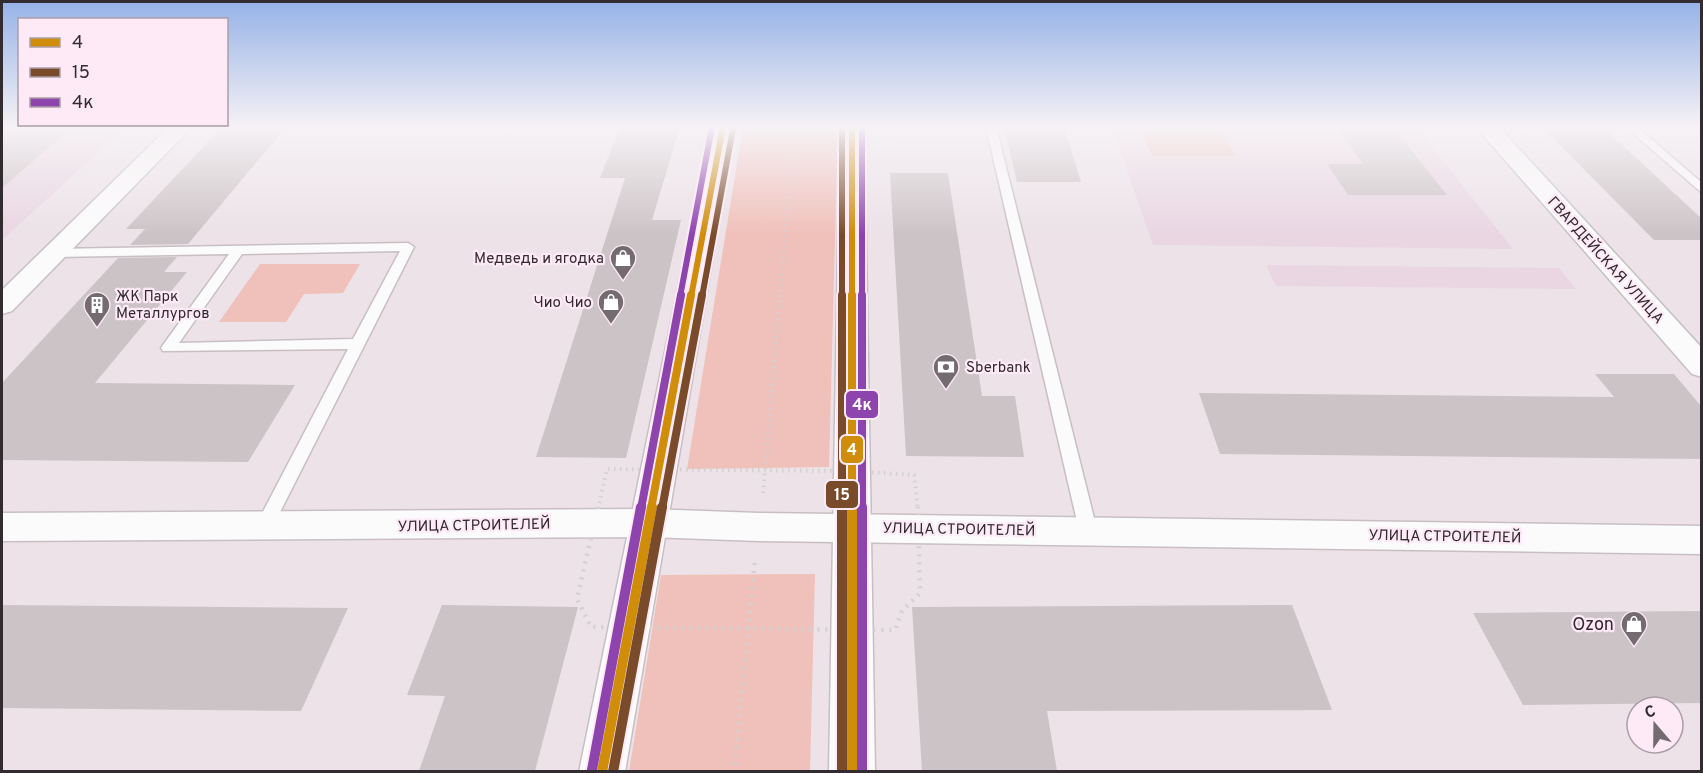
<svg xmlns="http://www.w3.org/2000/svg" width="1703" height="773" font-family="Overpass,sans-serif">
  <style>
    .built { fill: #e9d6e2 }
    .green { fill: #f0c0ba }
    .building { fill: #ccc3c6 }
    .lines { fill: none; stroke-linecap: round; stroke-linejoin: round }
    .service-casing { stroke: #c7bfc4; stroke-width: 3 }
    .minor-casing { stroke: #c7bfc4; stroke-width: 3 }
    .tertiary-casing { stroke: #c7bfc4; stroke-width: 3 }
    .path-far2 { stroke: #d3d0d2; stroke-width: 3; stroke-dasharray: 1.5 4; stroke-linecap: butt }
    .path-far1 { stroke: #d3d0d2; stroke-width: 4; stroke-dasharray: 1.5 4.5; stroke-linecap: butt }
    .path { stroke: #d3d0d2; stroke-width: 4.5; stroke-dasharray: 2 6; stroke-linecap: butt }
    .service { fill: #fcfbfc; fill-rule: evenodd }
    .minor { fill: #fcfbfc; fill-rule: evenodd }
    .tertiary { fill: #fcfbfc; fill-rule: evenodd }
    .bus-1-far2-casing { stroke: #feeaf6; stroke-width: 10 }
    .bus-1-far1-casing { stroke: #feeaf6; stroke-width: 12 }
    .bus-1-casing { stroke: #feeaf6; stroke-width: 14 }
    .bus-2-far2-casing { stroke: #feeaf6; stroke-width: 10 }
    .bus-2-far1-casing { stroke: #feeaf6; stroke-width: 12 }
    .bus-2-casing { stroke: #feeaf6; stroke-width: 14 }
    .bus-3-far2-casing { stroke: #feeaf6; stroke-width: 10 }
    .bus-3-far1-casing { stroke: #feeaf6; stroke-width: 12 }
    .bus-3-casing { stroke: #feeaf6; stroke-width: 14 }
    .bus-1-far2 { stroke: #d08d0a; stroke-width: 6 }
    .bus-1-far1 { stroke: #d08d0a; stroke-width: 8 }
    .bus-1 { stroke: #d08d0a; stroke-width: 10 }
    .bus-2-far2 { stroke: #7a4b2a; stroke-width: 6 }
    .bus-2-far1 { stroke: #7a4b2a; stroke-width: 8 }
    .bus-2 { stroke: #7a4b2a; stroke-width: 10 }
    .bus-3-far2 { stroke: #8e44ad; stroke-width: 6 }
    .bus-3-far1 { stroke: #8e44ad; stroke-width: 8 }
    .bus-3 { stroke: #8e44ad; stroke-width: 10 }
    .labels { text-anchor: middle; stroke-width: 4.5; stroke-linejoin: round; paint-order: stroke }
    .poi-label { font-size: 15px; fill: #322b30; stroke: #feeaf6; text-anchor: end }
    .street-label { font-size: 15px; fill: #322b30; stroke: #feeaf6 }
    .near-poi-label { font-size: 18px; fill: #322b30; stroke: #feeaf6; text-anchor: end }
    .line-badge { stroke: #feeaf6; stroke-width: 2 }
    .badge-label { font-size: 16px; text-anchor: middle; font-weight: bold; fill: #fff }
  </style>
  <rect width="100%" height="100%" fill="#ece2e8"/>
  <path class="built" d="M2 127H126L2 240Z
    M1112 127H1416L1513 249 1153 245Z
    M1266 265 1559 268 1576 289 1276 286Z"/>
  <path class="green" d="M743 127H838L829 467 687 469Z
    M1140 127H1220L1236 156H1152Z
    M260 264H360L343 293 304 294 286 322H219Z
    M815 574 810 771H629L661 575Z"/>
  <path class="building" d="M2 127H72L2 188Z
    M222 127H286L188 244 130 245 145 229H126Z
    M620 127H680L652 220H681L626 458 536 457 625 178H600Z
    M1004 127H1064L1081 182H1017Z
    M1336 127H1393L1447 195H1348L1327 164H1363Z
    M1542 127H1603L1701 218V240H1654Z
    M890 173H948L982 396H1015L1024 457 906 456Z
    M177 257 164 272H187L95 383 295 385 248 462 2 460V383L118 258Z
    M1595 374H1674L1701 406V459L1220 454 1199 393 1614 397Z
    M2 605 348 608 301 711 2 708Z
    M442 605 578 607 535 771H419L445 696 407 695Z
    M1292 605 1332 710 1047 711 1057 771H922L912 607Z
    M1701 611V703L1523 705 1473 613Z"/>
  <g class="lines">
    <g class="service-casing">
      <path id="service" d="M986 127H996L1097 530 1094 535 1088 537 1082 535 1079 530Z
        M1626 127H1637L1702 183V193Z
        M408 243 414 247 270 532 264 534 258 532 255 527 348 349 163 351 161 348 163 345 229 254 54 257 48 253 54 249ZM400 251 353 339 179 343 242 254Z"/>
    </g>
    <g class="minor-casing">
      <path id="minor" d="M169 127H192L12 311 2 314V290Z
        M1476 127H1499L1702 348V377L1692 374Z
        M649 509 759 513 1702 526V554L759 541 649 537 2 541V513Z"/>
    </g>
    <g class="tertiary-casing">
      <path id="tertiary" d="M711 127H735L625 772H579Z
        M840 127H864L875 772H829Z"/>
    </g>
    <path class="path-far2" d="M753 137 820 139
      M882 139 895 138
      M780 297 794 127"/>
    <path class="path-far1" d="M763 493 780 295
      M598 509 607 469 852 471 914 475 918 509"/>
    <path class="path" d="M598 507 577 599 591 627 895 630 902 611 920 593 918 507
      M734 772 755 560"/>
    <use href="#service" class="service"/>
    <use href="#minor" class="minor"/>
    <use href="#tertiary" class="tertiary"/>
    <g class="bus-1-far2-casing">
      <path id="bus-1-far2" d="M852 127V297
        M691 297 723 127"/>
    </g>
    <g class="bus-1-far1-casing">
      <path id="bus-1-far1" d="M852 295V509
        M651 509 691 295"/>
    </g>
    <g class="bus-1-casing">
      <path id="bus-1" d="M852 507V772
        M602 772 652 507"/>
    </g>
    <g class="bus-2-far2-casing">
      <path id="bus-2-far2" d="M842 127V297
        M702 297 733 129"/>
    </g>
    <g class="bus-2-far1-casing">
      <path id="bus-2-far1" d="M842 295V509
        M662 509 702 295"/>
    </g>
    <g class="bus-2-casing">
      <path id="bus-2" d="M842 507V772
        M613 772 662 507"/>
    </g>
    <g class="bus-3-far2-casing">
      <path id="bus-3-far2" d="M862 127V297
        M680 297 712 127"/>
    </g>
    <g class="bus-3-far1-casing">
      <path id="bus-3-far1" d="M862 295V509
        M641 509 681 295"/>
    </g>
    <g class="bus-3-casing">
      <path id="bus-3" d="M862 507V772
        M592 770 641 507"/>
    </g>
    <use href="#bus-1-far2" class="bus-1-far2"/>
    <use href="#bus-1-far1" class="bus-1-far1"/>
    <use href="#bus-1" class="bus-1"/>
    <use href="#bus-2-far2" class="bus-2-far2"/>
    <use href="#bus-2-far1" class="bus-2-far1"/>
    <use href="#bus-2" class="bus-2"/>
    <use href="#bus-3-far2" class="bus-3-far2"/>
    <use href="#bus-3-far1" class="bus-3-far1"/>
    <use href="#bus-3" class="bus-3"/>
  </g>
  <linearGradient id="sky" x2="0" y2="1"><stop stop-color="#95b2e7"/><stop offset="0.54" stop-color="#f6f2f5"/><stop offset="1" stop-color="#f6f2f5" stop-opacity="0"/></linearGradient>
  <rect width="1703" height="235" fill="url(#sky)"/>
  <defs>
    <g id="shop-pin" transform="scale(1.35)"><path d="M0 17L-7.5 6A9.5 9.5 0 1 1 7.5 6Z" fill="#736b70" stroke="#feeaf6"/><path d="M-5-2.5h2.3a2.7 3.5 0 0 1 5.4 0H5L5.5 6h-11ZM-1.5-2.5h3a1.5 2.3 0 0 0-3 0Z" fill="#fff"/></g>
    <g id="building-pin" transform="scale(1.35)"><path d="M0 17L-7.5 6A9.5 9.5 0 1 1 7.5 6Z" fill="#736b70" stroke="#feeaf6"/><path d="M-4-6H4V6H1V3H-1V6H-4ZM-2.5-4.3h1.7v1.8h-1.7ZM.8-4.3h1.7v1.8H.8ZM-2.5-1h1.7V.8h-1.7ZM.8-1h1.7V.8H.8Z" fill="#fff"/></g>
    <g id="bank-pin" transform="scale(1.35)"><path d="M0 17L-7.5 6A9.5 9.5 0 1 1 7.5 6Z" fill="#736b70" stroke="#feeaf6"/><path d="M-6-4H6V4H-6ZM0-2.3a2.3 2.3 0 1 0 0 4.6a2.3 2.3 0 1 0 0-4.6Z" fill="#fff"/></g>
  </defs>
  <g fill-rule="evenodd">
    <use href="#shop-pin" x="623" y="258"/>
    <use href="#shop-pin" x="611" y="302"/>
    <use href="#building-pin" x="97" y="305"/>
    <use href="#bank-pin" x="946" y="367"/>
    <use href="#shop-pin" x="1634" y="624"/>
  </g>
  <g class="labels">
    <g class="poi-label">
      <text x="604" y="263">Медведь и ягодка</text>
      <text x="116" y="301" text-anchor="start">ЖК Парк<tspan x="116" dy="17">Металлургов</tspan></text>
      <text x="592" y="307">Чио Чио</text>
      <text x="966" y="372" text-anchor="start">Sberbank</text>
    </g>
    <g class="street-label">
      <text transform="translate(1606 260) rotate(48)" y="5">ГВАРДЕЙСКАЯ УЛИЦА</text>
      <text transform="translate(474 525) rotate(-1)" y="5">УЛИЦА СТРОИТЕЛЕЙ</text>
      <text transform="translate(959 529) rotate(1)" y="5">УЛИЦА СТРОИТЕЛЕЙ</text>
      <text transform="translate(1445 536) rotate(1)" y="5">УЛИЦА СТРОИТЕЛЕЙ</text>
    </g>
    <g class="near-poi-label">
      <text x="1614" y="630">Ozon</text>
    </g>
  </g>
  <g class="line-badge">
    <rect x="845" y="390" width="34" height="29" rx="6" fill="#8e44ad"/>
    <rect x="840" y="435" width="24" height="29" rx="6" fill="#d08d0a"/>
    <rect x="825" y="480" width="34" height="29" rx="6" fill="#7a4b2a"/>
  </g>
  <g class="badge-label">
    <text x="862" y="410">4к</text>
    <text x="852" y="455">4</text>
    <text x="842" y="500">15</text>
  </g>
  <rect width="1703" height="773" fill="none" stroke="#322b30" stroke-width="6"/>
  <rect x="18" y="18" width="210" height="108" fill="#feeaf6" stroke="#ac9ea7" stroke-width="1.5"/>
  <rect x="30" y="38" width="30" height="9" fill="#d08d0a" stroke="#ac9ea7" stroke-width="1.5"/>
  <text x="72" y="48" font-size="18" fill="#322b30">4</text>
  <rect x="30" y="68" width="30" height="9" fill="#7a4b2a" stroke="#ac9ea7" stroke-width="1.5"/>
  <text x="72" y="78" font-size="18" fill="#322b30">15</text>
  <rect x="30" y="98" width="30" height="9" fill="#8e44ad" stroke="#ac9ea7" stroke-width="1.5"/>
  <text x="72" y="108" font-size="18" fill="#322b30">4к</text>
  <g transform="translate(1655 725) rotate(340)"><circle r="28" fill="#feeaf6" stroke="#ac9ea7" stroke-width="1.5"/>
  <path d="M0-4.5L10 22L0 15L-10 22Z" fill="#736b70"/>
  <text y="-9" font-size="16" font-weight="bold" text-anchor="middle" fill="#322b30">С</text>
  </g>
</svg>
